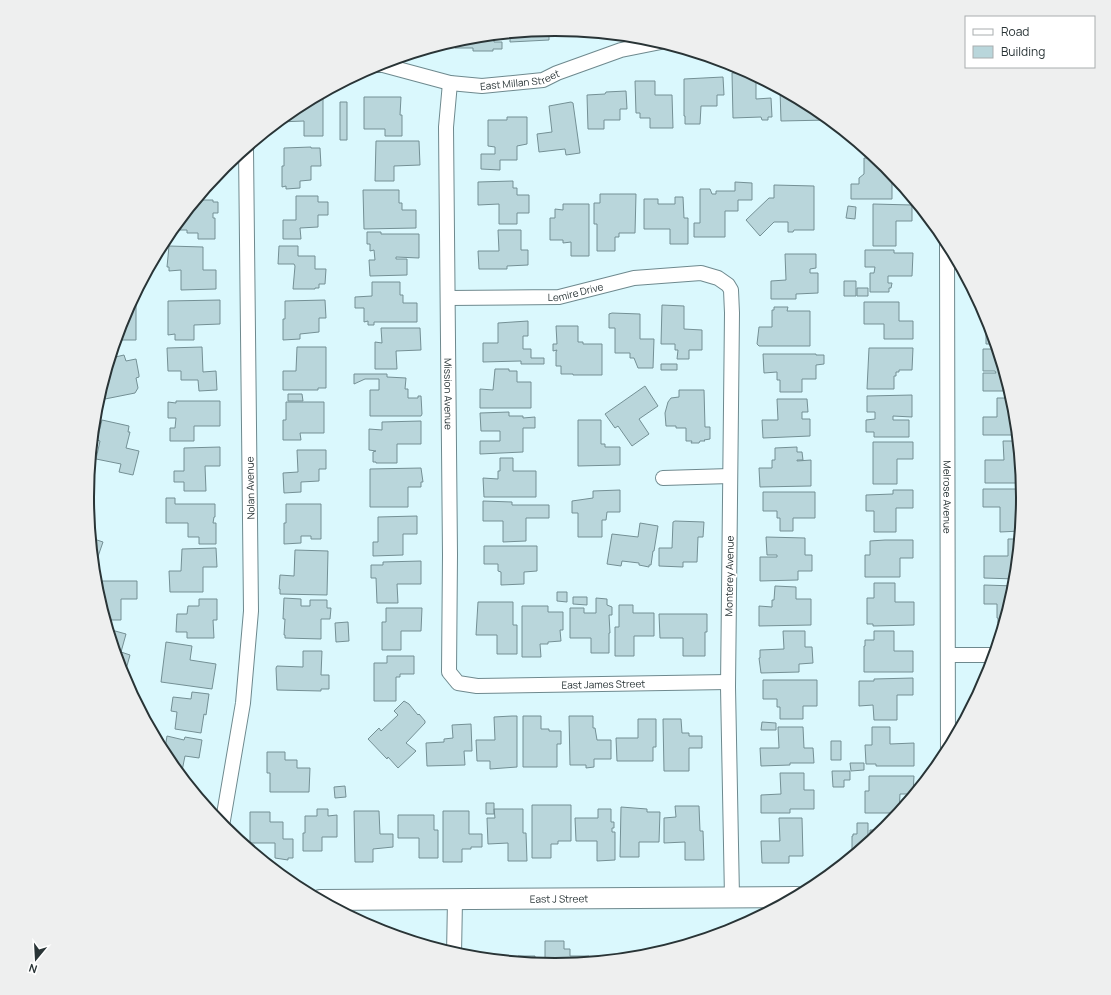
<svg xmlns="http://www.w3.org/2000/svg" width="1111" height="995" font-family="Manrope,sans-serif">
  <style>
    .building { fill: #b9d6db; stroke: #749095 }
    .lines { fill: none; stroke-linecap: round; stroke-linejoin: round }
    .street-casing { stroke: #6e898e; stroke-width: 16 }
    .secondary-casing { stroke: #6e898e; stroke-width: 22 }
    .street { stroke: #fff; stroke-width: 14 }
    .secondary { stroke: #fff; stroke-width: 20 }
    .labels { text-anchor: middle; stroke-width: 4; stroke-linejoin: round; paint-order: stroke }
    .street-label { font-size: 10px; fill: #293436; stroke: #fff }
    .rim { fill: none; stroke: #293436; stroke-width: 2 }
  </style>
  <rect width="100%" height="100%" fill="#daf8fd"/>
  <path class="building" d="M549 30V40L510 42V33Z
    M494 35V42H502V49H493V51H473V48H455V41L464 38Z
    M745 72H749L756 76V99L771 98 772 117H768V120H762L761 117 733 118 732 73Z
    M723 77 724 95H717V106H701L700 124H685V116H684V79Z
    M635 81H655V95H672L673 128H650V118H640V113H636Z
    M780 90 816 108 829 119V120L781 121Z
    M626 91 627 109H620V120H604V129H588L587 95 605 94 606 92Z
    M321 94V97H323V136H304V121L279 122 295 108Z
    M364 97H401L400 115H402V136H385V129H364Z
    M340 102H347V140H340Z
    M571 102 573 103 580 153 566 155 565 149 539 152 537 134 552 132 549 106Z
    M507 117H527V144L517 146V160H500V170L481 169V154H495V147L488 146V120H507Z
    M376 141H419L420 165 394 166V181H375Z
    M311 147V148H320L321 166H311V180L300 181V188L286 189V186L282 187V166H284V148Z
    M874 157 887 166 897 179H892V199H851V184H859V178L864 174V158H874Z
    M513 181V188H517V195H529V213H517V224H499V204L478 205V182Z
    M735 182 752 183V200H738V211H725V237H694V223H700V189H710L712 194H716V191H735Z
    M774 185 814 186V230H794L793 232H788V222H774L760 236 746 220 769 198H774Z
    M363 190H399V203H402V210H416V228L364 229Z
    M600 194H636L635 233H619V237H615V251H597V224H594V203H600Z
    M296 196H318V202H328V215H318V227L300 228 301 239H283V220H296Z
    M675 197H683L684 218H688V244H670V229H644V199H658V204H675Z
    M197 200H213V202H218V213H213V218H215V239H198V233H187V230H180V221Z
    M563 204H589V256H571V242L563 243V240H550V218H555V209L563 210Z
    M873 204 912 205V221H896V246H873Z
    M848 206 856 207 855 219 846 218Z
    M498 230H521V250H528V265L507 266V269H479L478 251H499Z
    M367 232H381V234H419V258L396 257V259H407V275L370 276 369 260H375L374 250 370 251V244H367Z
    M169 246 203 247V270H216V289L181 290V270L169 271V267H167Z
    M279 246H298V256H315V269H326L325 284H319V288H315V289H293L295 266 294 264H278Z
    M865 250H894V253H913L912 276H888V283H892L891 288H889V292H870V273H874L875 267H865Z
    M785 254H816V268L810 269V273H818V293L796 294V299H771V281L786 280Z
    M844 281H856V296H844Z
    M372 282H400V295H403V303H417V322H374V325H368V321L364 322V308H355V297L372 296Z
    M857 288H868V296H857Z
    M220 300V324L194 325V340H175V334L168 335V301Z
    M325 300 326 318H319V332L300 334V339L283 340V319H285V301Z
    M131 302H136V340H116L123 318Z
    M864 302H899V321H913V339H884V324H864Z
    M662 305 684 306V329L702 330V350H689V359H677L678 350H675V344H661Z
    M774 307H788L787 311H810V346H759L757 344 759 327H772V310H774Z
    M983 308 988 318 990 324H983Z
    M612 313 640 314V339H654L653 368H638L634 358H630V353H615V328H609V314Z
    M528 321V336H523V349H531V358H544V364H521V361L483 362V343H498V323Z
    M556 326H578V342H583V344H602V375H573V374H561V366H556V352L557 350 553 351V344H557Z
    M986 327H991L996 344H986Z
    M381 328H420L421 350 396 351 397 369H375V342L382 343Z
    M202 347 203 372 216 371 217 390 199 391 198 380H181V371H168L167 348Z
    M297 347H326V388H318V390H283V371H296Z
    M869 348H913L912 370H899V372H896V376H894V389H867Z
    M983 349H998L1009 386H1003V391H983V373H996L995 371H983Z
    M763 354H816V355H824V364L816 365V379H802V392H780V380H777V372L764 373Z
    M124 355 126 361 136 359 139 375V377L136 378 138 388 135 393 105 399 102 387 111 358Z
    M661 364H677V370H661Z
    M495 369H509V371H517V382H531V408H480V389L493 390Z
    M354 374H387V377L406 378 405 389H408V398H418V396H421L422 414 421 416H370V390H379V379H365L354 384Z
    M645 386 658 406 639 419 649 434 632 446 618 426 615 428 605 414Z
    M679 390H704L705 427H710V439L704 440 705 441H700L699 443H691L692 441H686V428H676V426H666L665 413 668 402 671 398 679 397Z
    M288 394H302L303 401H288Z
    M912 395V417L893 416V420H909V437H874V432H866V420L875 419V412H867V396Z
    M997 398H1013L1015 406 1018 433H1012V435H983V417H997Z
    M777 399H807L808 412H802V419H810V436L763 438 762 420H778Z
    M176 401H220V426H194V441H170V428H175L176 418H168V402L176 403Z
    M286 402H324V433H300L301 440H283V420H286Z
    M509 412V416H523V418L535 417V428H523V452L480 454V441H500V431H481L480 413Z
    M102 420 129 426 128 432H130L126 448 139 451 133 475 119 472 121 464 96 459 100 441 97 440Z
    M578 420H601V444H605V447H620V465L578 466Z
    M421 421V444H397V463H376V462H373V452L376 451 369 450V429L382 430V422Z
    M1003 441H1018L1020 462V483H985V460H1004Z
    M873 442H913V459H897V484H873Z
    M220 447V466H205L206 491H184V482H174V471H184V448Z
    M797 447V452H802L803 460H797V461L811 460V486L760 487 759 468H772V460H775V448Z
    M297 450H326V469H319V481L301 482V492L284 493 283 473 298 472Z
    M91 457 93 496H87Z
    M500 458H513V471H536V497H484L483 478 498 479V471H500Z
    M421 468 423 482H421V487H408V507H370V469Z
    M983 489H1023L1024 498 1021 531 1000 532V507H983Z
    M620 490V512H607L606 520H602V537H578V513H572V501L593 498V491Z
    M893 490H913V508H896V532H874V511H866V495L893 494Z
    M763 492H815V518H793V531H780V518H777V511H763Z
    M166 498H175V504H215V517H214L213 523H216V544H199V537H188V523H166Z
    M483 501 512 502V505H549V518H526V541L503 542V521H483Z
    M286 504H321V539H311V536H301V543L284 544V523H286Z
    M417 516V534H403V555L373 556V542H378V517Z
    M675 521 704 522 703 537H698L697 562H683V567L659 566V548H672L673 522Z
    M640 523 658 526 654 551H653L651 565H649V567L639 565V563L622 561 621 566 607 564 612 534 638 537Z
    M766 537 805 538V555H812V571H798V580L760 581V557H777V555H767Z
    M91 538 103 542 94 568Z
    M1008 539H1020L1016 579 984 578V556H1008Z
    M885 540H913V558H900V577H865V555H870V541Z
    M484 546H537V571L524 572V584L501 585V572L498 571V564H484Z
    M216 548 217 567H203V592H170L169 571H181L182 549Z
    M295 550 328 551 327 595 280 594V589H279L280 575 294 576Z
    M421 561V584H397L398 603H377L376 578H371V565H383V562Z
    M95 581H137V599H121V620H105L96 589Z
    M874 583H895V602H914V625L873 626V624H867V598H874Z
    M984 585 1015 586 1005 623H998V618H997V604H984Z
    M775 586 796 587V599H811V625L759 626V606L772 607V600H774Z
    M557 592H567V602L557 601Z
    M573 597H587V605L573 604Z
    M284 598 301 599V606H310V600H327V608H331L330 619H321V639L285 638V635H284L285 619H283Z
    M596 598 607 599V605L612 607V615H609L610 633H609V653H591V638H570V608H584V613H596Z
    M199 599H217V620H213L214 638H187V632H176L177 614H187L188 606H199Z
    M478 602H513V625H517V654H497V635H476Z
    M619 605H633V613H654V636H634V656H615V627H619Z
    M522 606H548V612H563V630H560L561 641 548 642V644H540L541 657H522Z
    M386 608H422L421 631H401V650H382V622H386Z
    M659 614H707V632H705V656H683V638H660Z
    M348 622 349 641 336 642 335 623Z
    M108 629 126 634 121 652 130 655 125 673 121 672Z
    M783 631H805V647H812L813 663 799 664V672L761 673 759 658H760V650L784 649Z
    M874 631H894V651H913V672H864V646H865V640H874Z
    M166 642 192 646 190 660 216 664 212 689 161 682Z
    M303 651H322L321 675H329V689H321V691L277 690 276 668 277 666 303 667Z
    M387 656H414V674H400V677H396V701H374V663H387Z
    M913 678V695H897V720H874L873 705 859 706V681H874V679Z
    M763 680H817V706H803V719H780V707H777V699H763Z
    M192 692 209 694 206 715 204 714 201 733 175 729 177 712 171 711 173 697 191 699Z
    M404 701 409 704 418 715 419 714 425 721V723L406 743 416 751 398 768 388 757 387 759 368 739 379 728 381 731 398 715 394 711Z
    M512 716H517V767L490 769V761H477L476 740H495L494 717Z
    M523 716H541V729H549V731H561V744H557V767H523Z
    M569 716H593V728H595L597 740H611V759H594V767L586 768V765H570Z
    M638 719H656V747H653V761H617L616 738H638Z
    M663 719H681L682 733H689V736H702V748H689V771H664Z
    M762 722 776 723V730H761Z
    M471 724 472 751H464L465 765 427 766 426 743 444 742V739L453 738 452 725Z
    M778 727H803L804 748H813L814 763H790V765L761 766 760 748H779Z
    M872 727H890V744L914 743V766H876V764H866L865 745H872Z
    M167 736 184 740 185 737 202 740 199 758 185 756 182 771 176 770 166 758 160 747 165 748Z
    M831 741H841V760H831Z
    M267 752H285V760H297V768H310L309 792H270V773H267Z
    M850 763H864V770L851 771Z
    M832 771H850V780H844V787H833Z
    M780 773H804V790H814V809H790V813H761V795L781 794Z
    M869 776H914L913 794H900L899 813H865V791H869Z
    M345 786 346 797 335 798 334 787Z
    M486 803H494V814H486Z
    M532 805H571V841H558V844H551V858H532Z
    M675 806H699L700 831H703L704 860H685V842L664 843V818L676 817Z
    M621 807 647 809V812H660L659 842H639V857H620Z
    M317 809H328V816L337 815V837H322V851H303V833H305V816H317Z
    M494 809H523V833H526L527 861H508V843L488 844 487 818H495Z
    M598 809H611V822H614V828H612V832H615V860L597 861V841H576L575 818H598Z
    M354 811H379L380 834H393V847L373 849V862H355Z
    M443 811H469V834H482V847H471V849H462V862H443Z
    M250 812H270V822H283V839H293V858H288V860L275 858V843H250Z
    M398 815H434V830H438V858H419V838H398Z
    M779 818H802L803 856H789V863H762L761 841H780Z
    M857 823H868V835H870V830H886L855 855H852V836H853V834H857Z
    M545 941H564V949H570V956H589V963L555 966 545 965Z
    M518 956H535V964L518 962Z"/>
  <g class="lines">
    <g class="street-casing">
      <g id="street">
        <path id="s1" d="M376 65H383L450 83 482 86 543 80 557 73 621 50 661 42"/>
        <path id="s2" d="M450 83 446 127 450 555 449 672 458 683 477 686 728 682"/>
        <path id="s3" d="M947 241 948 752"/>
        <path id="s4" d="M448 298 559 297 634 278 701 273 718 278 728 285 731 290 732 313 728 687 732 897"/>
        <path d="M663 478 730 476"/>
        <path d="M948 655H995"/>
        <path d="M222 826 243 703 251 611 246 149"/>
        <path d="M454 954 455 900"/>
      </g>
    </g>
    <g class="secondary-casing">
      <g id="secondary">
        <path id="s5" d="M320 900 797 897"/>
      </g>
    </g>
    <use href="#street" class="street"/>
    <use href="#secondary" class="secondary"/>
  </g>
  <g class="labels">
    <g class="street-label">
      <text dy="4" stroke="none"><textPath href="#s1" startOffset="147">East Millan Street</textPath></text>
      <text dy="4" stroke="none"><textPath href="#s4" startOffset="128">Lemire Drive</textPath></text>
      <text dy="4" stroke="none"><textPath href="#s2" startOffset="311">Mission Avenue</textPath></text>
      <text transform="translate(250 488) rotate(-91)" y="4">Nolan Avenue</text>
      <text dy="4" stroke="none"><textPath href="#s3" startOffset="256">Melrose Avenue</textPath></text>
      <text transform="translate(729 576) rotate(-89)" y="4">Monterey Avenue</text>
      <text dy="4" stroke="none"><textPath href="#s2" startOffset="749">East James Street</textPath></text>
      <text dy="4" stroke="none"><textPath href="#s5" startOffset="239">East J Street</textPath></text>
    </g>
  </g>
  <path d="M0 0H1111V995H0ZM94 497a461 461 0 1 1 922 0a461 461 0 1 1-922 0Z" fill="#eeefef" fill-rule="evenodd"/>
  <path class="rim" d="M94 497a461 461 0 1 1 922 0a461 461 0 1 1-922 0Z"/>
  <rect x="965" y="16" width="130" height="52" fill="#ffffff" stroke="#a9aeaf"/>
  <rect x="973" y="29" width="20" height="6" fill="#ffffff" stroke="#a9aeaf"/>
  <text x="1001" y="36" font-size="12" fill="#293436">Road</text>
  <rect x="973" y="46" width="20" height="12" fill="#b9d6db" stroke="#a9aeaf"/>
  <text x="1001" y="56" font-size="12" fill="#293436">Building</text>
  <g transform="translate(36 959) rotate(198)" stroke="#ffffff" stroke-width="3" paint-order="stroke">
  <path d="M0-3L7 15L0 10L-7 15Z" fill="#293436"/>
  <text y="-6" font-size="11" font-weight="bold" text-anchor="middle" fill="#293436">N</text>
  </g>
</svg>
